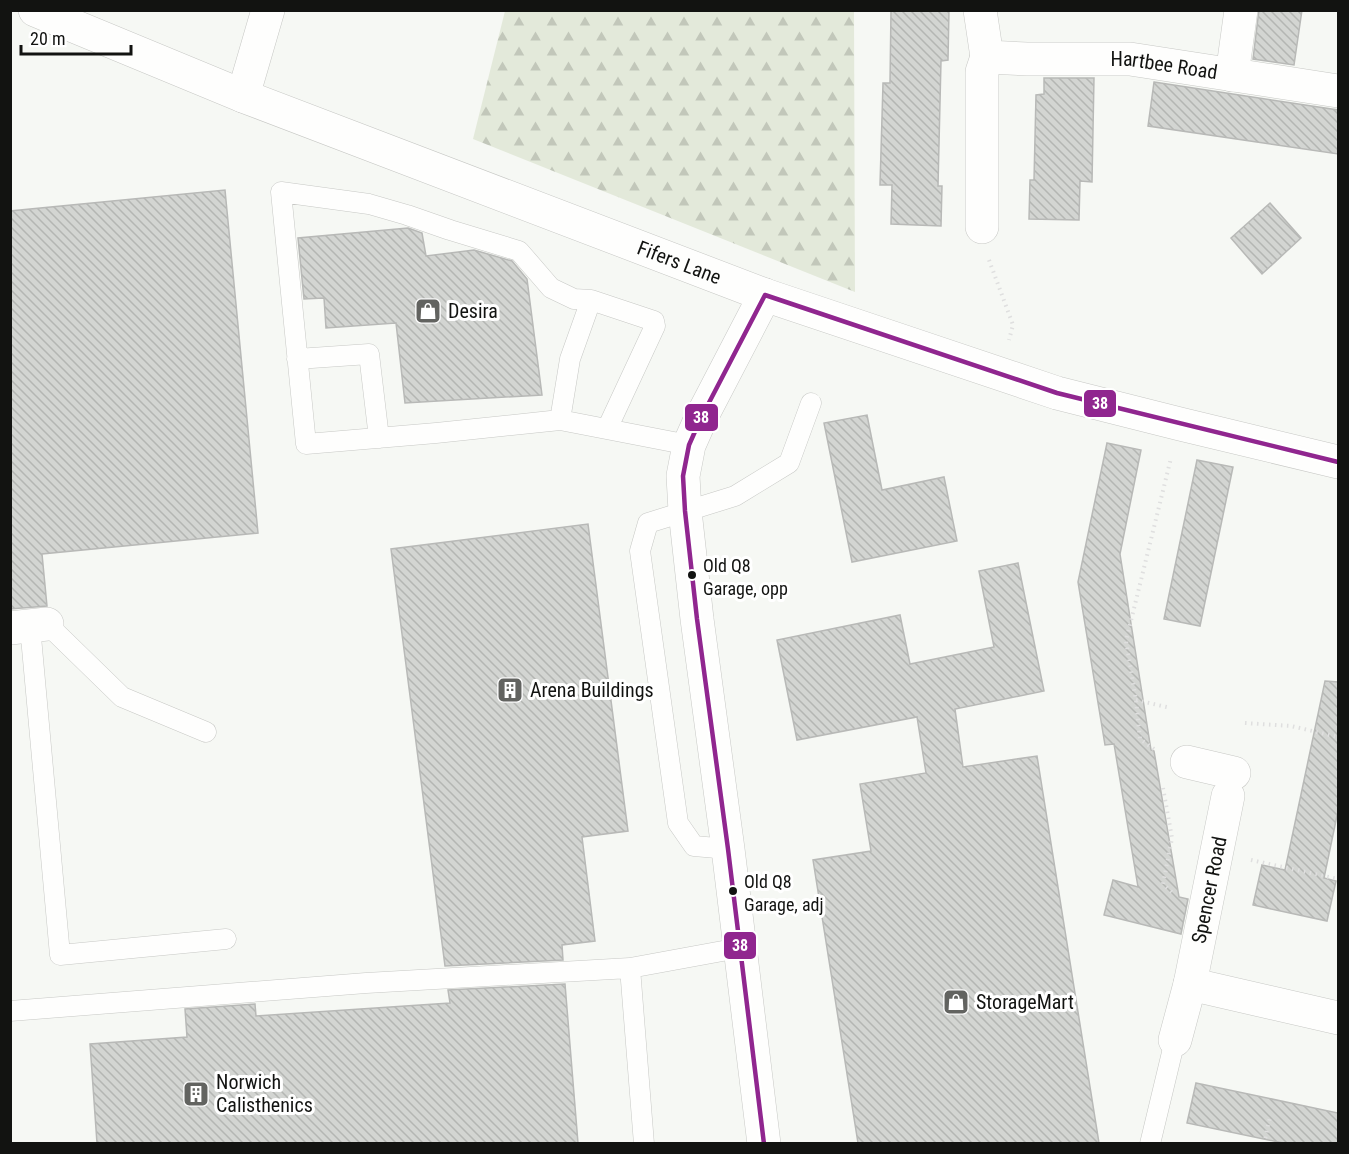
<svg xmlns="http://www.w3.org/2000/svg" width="1349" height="1154" font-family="'Roboto Condensed',sans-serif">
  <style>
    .forest { fill: url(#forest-firs) }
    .building { fill: url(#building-back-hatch); stroke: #b8b9b7; stroke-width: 1.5 }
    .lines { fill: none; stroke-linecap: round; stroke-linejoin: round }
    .service-casing { stroke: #c7c8c5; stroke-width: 21 }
    .minor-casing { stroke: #c7c8c5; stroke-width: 34 }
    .tertiary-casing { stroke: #c7c8c5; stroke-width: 34 }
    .path { stroke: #dfdfdf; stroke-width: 4; stroke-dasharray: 1.5 4.5; stroke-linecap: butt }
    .service { stroke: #fefefd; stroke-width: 20 }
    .minor { stroke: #fefefd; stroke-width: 33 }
    .tertiary { stroke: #fefefd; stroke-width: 33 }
    .bus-1-casing { stroke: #fff; stroke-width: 9 }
    .bus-1 { stroke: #90268f; stroke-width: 4.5 }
    .bus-dot { fill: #121311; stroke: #fff; stroke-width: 2 }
    .labels { text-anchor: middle; stroke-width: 6; stroke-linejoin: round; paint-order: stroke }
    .bus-label { font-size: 18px; fill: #121311; stroke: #fff; text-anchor: start }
    .street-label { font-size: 20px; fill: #121311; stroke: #fff }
    .poi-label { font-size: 20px; fill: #121311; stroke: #fff; text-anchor: start }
    .line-badge { stroke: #fff; stroke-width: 2 }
    .badge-label { font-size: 16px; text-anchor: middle; font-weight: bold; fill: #fff }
  </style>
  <defs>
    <pattern id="forest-firs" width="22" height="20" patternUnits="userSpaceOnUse" patternTransform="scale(1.5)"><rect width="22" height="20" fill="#e3e9da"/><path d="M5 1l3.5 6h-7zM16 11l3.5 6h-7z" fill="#c2c7ba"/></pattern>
    <pattern id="building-back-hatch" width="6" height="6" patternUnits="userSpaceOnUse" patternTransform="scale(1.5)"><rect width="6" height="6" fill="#d3d5d2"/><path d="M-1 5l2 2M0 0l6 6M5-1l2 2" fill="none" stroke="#b4b6b3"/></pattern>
  </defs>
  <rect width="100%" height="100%" fill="#f6f8f4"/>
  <path class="forest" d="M505 11H854L855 292 473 139Z"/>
  <path class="building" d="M891 10H949L948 60 941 61 938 186H942L941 226 891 224 892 185H880L883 83H890Z
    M1259 10H1302L1294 65 1253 59Z
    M1044 78H1094L1092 182 1080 181 1079 220 1029 219 1030 180H1034L1036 95 1044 94Z
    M1154 82 1338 110V154L1148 126Z
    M225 190 258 533 42 554 47 606 10 609V211Z
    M1270 203 1301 238 1262 274 1231 238Z
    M408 228 422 233 426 256 474 250 512 261 527 279 542 395 405 403 396 323 326 328 324 298 304 299 298 238Z
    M867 415 882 490 944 477 957 541 852 562 824 423Z
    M1107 443 1141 450 1120 554 1151 750 1154 751 1179 897 1188 899 1181 934 1104 915 1113 880 1138 887 1114 744 1105 745 1078 582Z
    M1197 460 1233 467 1200 626 1164 619Z
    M588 524 628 831 582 837 595 941 562 945 563 960 445 966 391 549Z
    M1018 563 1044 691 955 709 963 767 1037 756 1099 1143H858L813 860 871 851 860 784 926 773 917 717 797 740 777 640 900 615 910 664 994 647 979 571Z
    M1325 681 1338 682V811L1324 878 1336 881 1327 921 1253 905 1262 865 1285 870Z
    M565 984 578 1143H97L90 1044 187 1037 185 1009 255 1004 256 1016 450 1003 448 990Z
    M1196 1083 1338 1113V1143H1283L1187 1123Z"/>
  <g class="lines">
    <g class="service-casing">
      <path id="service" d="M297 359 369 354 379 438
        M560 420 570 359 591 300
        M607 429 655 326 654 321 591 300 574 299 551 288 519 251 450 230 407 215 369 204 281 192 306 444 436 433 560 420 689 445
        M47 624 122 697 206 732
        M30 626 60 955 226 939
        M728 849 694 846 678 823 640 551 648 523 735 496 789 463 811 403
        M630 968 739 948
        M10 1011 366 983 630 968 644 1144
        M1150 1144 1175 1040"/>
    </g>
    <g class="minor-casing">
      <g id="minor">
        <path id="s1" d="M980 10 987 57 1027 59H1130L1338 91"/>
        <path d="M1232 75 1241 10"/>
        <path d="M243 96 268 10"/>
        <path d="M982 227V72L987 57"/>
        <path d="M10 628 47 624"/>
        <path d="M1187 762 1234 773"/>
        <path id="s2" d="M1190 984 1228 796"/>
        <path d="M1175 1040 1190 984 1338 1018"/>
        <path d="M764 1144 728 849 697 619 685 511 683 476 689 445 701 418 765 295"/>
      </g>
    </g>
    <g class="tertiary-casing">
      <g id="tertiary">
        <path id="s3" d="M35 10 243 96 765 295 1057 393 1180 424 1338 462"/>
      </g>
    </g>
    <path class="path" d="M989 260 1013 325 1009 340
      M1136 700 1171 708
      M1245 723 1291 726 1338 737
      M1154 749 1140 739 1136 700 1126 641 1171 458
      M1163 788 1172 838 1163 884 1174 894
      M1251 860 1338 879
      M1264 1144 1270 1117"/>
    <use href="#service" class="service"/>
    <use href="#minor" class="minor"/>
    <use href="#tertiary" class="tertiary"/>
    <g class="bus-1-casing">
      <path id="bus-1" d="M764 1144 728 849 697 619 685 511 683 476 689 445 701 418 765 295 1057 393 1338 462"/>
    </g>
    <use href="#bus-1" class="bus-1"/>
  </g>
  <defs>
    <g id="shop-square" transform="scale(1.35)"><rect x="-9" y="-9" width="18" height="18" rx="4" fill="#626360" stroke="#fff"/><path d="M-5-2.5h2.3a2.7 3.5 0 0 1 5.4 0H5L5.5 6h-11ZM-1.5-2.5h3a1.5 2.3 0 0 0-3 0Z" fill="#fff"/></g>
    <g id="building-square" transform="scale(1.35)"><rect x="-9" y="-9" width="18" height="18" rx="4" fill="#626360" stroke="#fff"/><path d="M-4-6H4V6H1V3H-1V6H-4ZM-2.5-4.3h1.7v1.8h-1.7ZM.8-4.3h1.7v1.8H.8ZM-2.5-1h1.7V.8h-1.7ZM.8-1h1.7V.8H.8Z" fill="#fff"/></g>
  </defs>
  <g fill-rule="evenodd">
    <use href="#shop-square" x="428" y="311"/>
    <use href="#building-square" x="510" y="690"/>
    <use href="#shop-square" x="956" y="1002"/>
    <use href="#building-square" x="196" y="1094"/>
  </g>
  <g class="bus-dot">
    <circle cx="692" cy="575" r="5"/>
    <circle cx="733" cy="891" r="5"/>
  </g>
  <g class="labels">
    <g class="bus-label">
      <text x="703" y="572">Old Q8<tspan x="703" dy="23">Garage, opp</tspan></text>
      <text x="744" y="888">Old Q8<tspan x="744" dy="23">Garage, adj</tspan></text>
    </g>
    <g class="street-label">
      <text dy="7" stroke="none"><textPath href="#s1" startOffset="225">Hartbee Road</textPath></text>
      <text dy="7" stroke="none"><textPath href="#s3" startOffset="692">Fifers Lane</textPath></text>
      <text dy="7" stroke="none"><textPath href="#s2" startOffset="96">Spencer Road</textPath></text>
    </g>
    <g class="poi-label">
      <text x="448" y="318">Desira</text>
      <text x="530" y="697">Arena Buildings</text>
      <text x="976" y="1009">StorageMart</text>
      <text x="216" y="1089">Norwich<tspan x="216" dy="23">Calisthenics</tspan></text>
    </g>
  </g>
  <g class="line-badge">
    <rect x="1083" y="389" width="34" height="29" rx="6" fill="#90268f"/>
    <rect x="684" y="403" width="35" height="29" rx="6" fill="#90268f"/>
    <rect x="723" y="931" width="34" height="29" rx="6" fill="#90268f"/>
  </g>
  <g class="badge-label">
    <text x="1100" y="409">38</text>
    <text x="701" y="423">38</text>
    <text x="740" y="951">38</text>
  </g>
  <rect width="1349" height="1154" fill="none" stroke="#121311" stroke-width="24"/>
  <path d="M21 45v9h110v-9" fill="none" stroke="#121311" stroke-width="3"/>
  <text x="30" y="45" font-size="18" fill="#121311" stroke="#ffffff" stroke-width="4.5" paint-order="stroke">20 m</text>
</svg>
